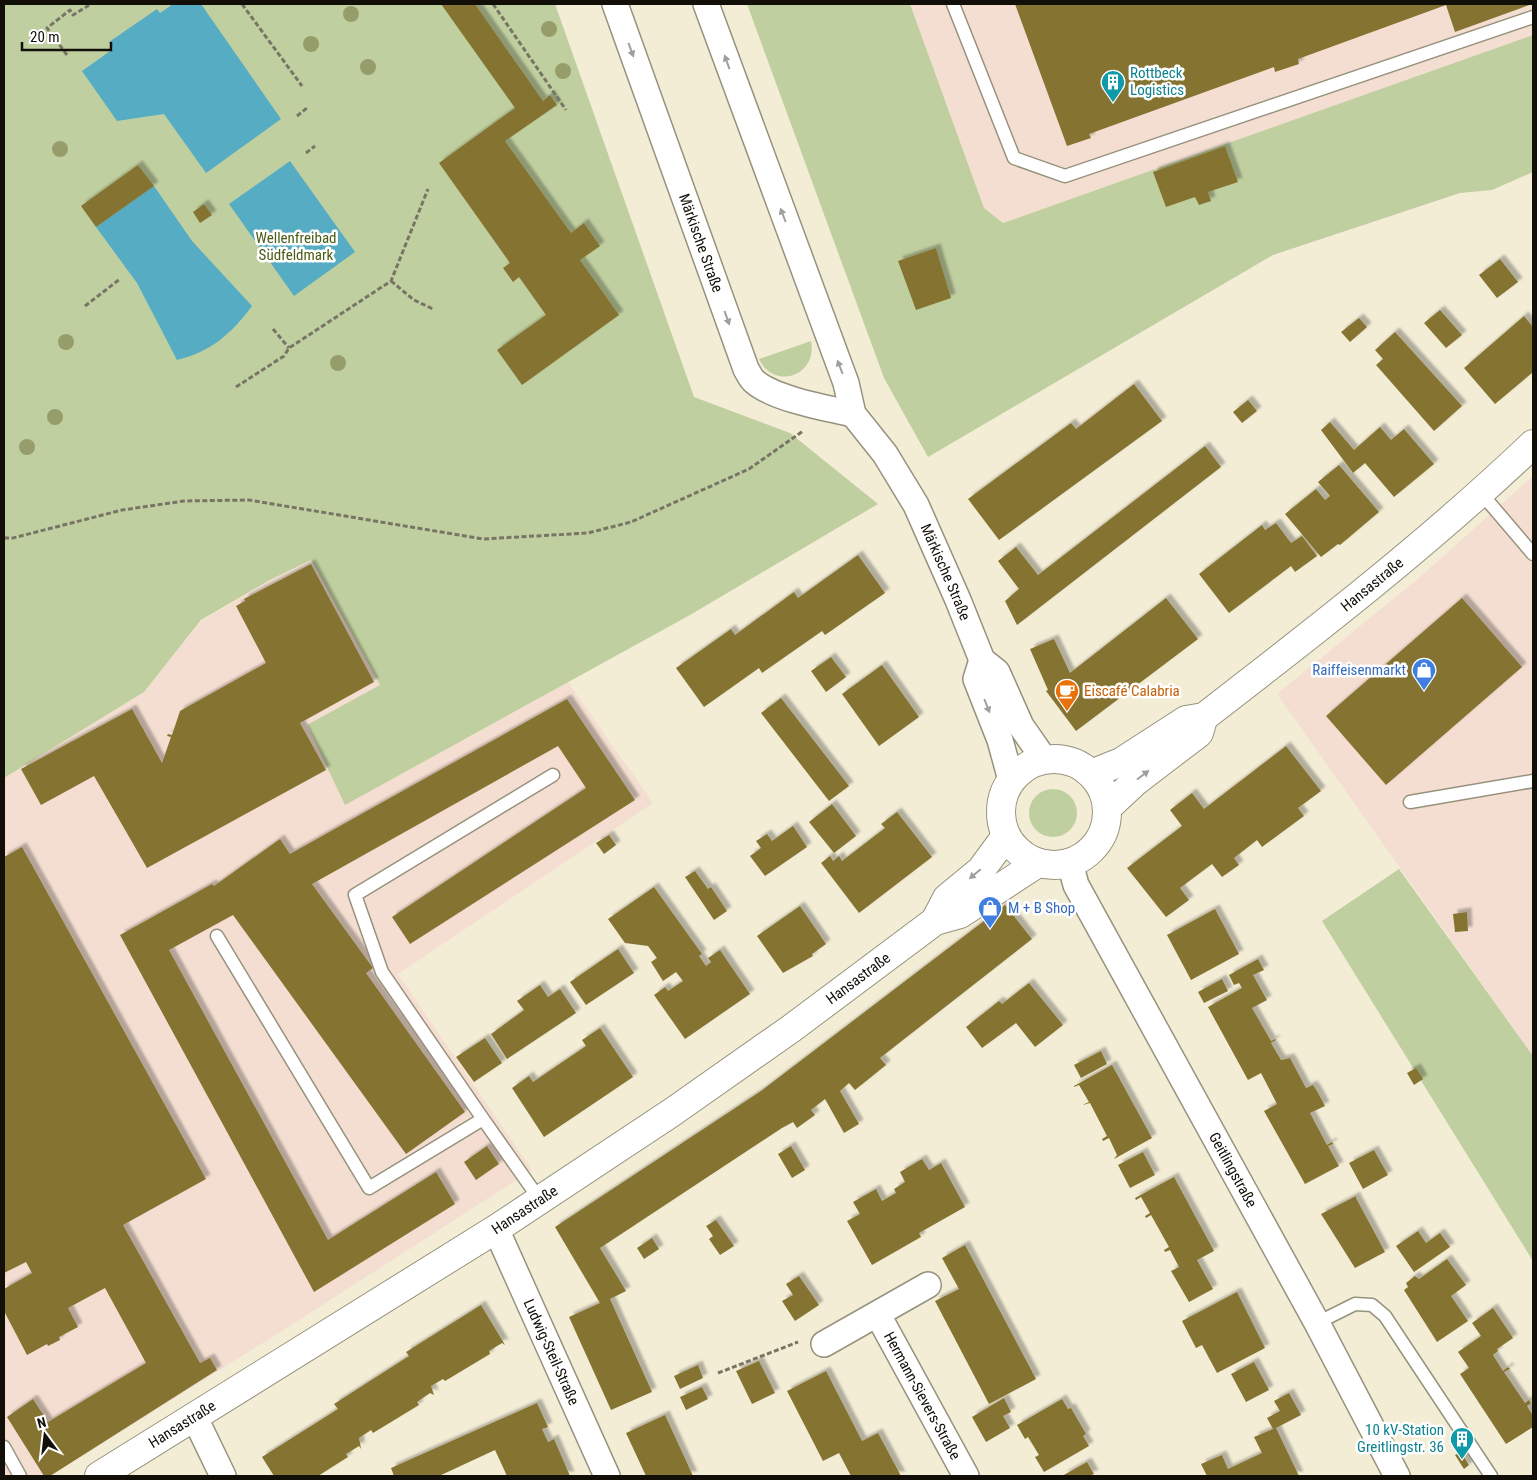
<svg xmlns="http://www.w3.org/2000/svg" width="1537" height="1480" font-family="'Roboto Condensed',sans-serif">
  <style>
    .industrial { fill: #f4ded1 }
    .green { fill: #c0cf9f }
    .water { fill: #56acc3 }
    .building { fill: #857330; filter: url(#shadow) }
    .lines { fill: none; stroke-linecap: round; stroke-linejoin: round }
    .lane-casing { stroke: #97927d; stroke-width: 15 }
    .street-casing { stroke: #97927d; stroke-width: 28 }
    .secondary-casing { stroke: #97927d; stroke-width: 30 }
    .path { stroke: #797566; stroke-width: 3; stroke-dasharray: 5 2.5; stroke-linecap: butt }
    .lane { stroke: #fff; stroke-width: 12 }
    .street { stroke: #fff; stroke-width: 25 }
    .secondary { stroke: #fff; stroke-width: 28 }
    .tree { fill: #969d6b }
    .oneway { fill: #a09f9c }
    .labels { text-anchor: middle; stroke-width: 5; stroke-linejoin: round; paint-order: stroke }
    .culture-label { font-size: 15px; fill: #0d838f; stroke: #fff; text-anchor: start }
    .park-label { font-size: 15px; fill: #4a5b14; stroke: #fff }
    .street-label { font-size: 15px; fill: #110f07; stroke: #fff }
    .shop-label { font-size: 15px; fill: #366cbe; stroke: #fff; text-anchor: end }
    .food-label { font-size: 15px; fill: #c56008; stroke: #fff; text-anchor: start }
  </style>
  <defs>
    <filter id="shadow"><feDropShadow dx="4.5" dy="-4.5" stdDeviation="1" flood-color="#0004"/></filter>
  </defs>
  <rect width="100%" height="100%" fill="#f3edd6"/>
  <path class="industrial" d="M910 4H1533V35L1003 223 984 208Z
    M1533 476V1056L1277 694 1420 577Z
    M312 560 380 685 463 741 568 682 653 803 398 974 532 1170 293 1324 50 1476H4V778L144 692 201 621 271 580Z"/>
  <path class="green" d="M4 4H555L694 397 790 433 878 504 690 615 345 805 307 725 380 685 311 560 270 580 201 620 144 692 4 778Z
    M747 4H910L984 208 1003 223 1533 35V172L1492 190 1460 193 1273 255 928 457 884 378Z
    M811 341C818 376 774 391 759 359Z
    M1029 813a24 24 0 1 1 48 0a24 24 0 1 1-48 0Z
    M1399 869 1533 1056V1261L1322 921Z"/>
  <path class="water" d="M173 4H201L281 119 206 173 164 114 117 121 82 71 113 49 109 42 157 9 160 13Z
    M290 161 355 252 294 296 229 204Z
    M154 186 192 241 252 306C232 333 211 352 177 360L137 283 96 227Z"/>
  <path class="building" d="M441 4H475L543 101 550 95 557 105 505 141 571 233 584 223 600 246 580 260 619 315 522 385 497 350 546 315 519 277 513 282 503 268 510 263 439 163 515 108Z
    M1015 4H1532L1455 32 1446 5 1298 59 1299 64 1275 72 1274 67 1089 134 1091 138 1067 146Z
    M1225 146 1238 182 1208 192 1211 201 1199 205 1195 197 1166 207 1153 172Z
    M138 165 154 186 96 227 81 206Z
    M204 204 212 215 200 223 193 212Z
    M936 248 951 298 916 310 898 261Z
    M1500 259 1518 282 1497 298 1479 275Z
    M1440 310 1462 335 1446 348 1424 323Z
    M1524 316 1533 327V372L1495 404 1464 368Z
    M1359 318 1367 327 1350 342 1341 332Z
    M1395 332 1462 406 1434 431 1376 365 1383 359 1375 350Z
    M1134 384 1162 421 999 540 968 499 1071 423 1076 429Z
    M1248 400 1257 411 1242 423 1233 412Z
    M1330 422 1354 450 1380 427 1391 440 1404 429 1434 464 1394 497 1365 463 1353 473 1321 430Z
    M1205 446 1221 467 1017 625 1005 601 1019 589 998 561 1016 547 1038 575Z
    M1339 465 1379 512 1340 545 1338 544 1321 557 1285 514 1316 489 1325 500 1330 496 1318 482Z
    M1276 523 1291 543 1302 536 1317 556 1295 572 1291 566 1229 613 1199 574 1262 525 1265 530Z
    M858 555 885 593 825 635 822 631 762 673 759 668 704 707 676 668 731 629 735 635 794 592 798 598Z
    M311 564 374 682 300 723 326 770 147 868 94 776 41 805 21 769 132 709 162 763 171 737 167 736 168 734 172 735 180 711 266 663 236 606 245 601 244 599Z
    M1166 598 1198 639 1076 731 1046 691 1048 690 1030 649 1054 639 1070 673Z
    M1462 598 1522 667 1386 785 1326 716Z
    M831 657 846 677 826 692 811 671Z
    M882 665 919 717 879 746 842 694Z
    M781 698 849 786 829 801 761 713Z
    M567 699 635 800 410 944 392 917 586 788 558 746 312 884 373 968 366 973 465 1112 406 1154 233 915 169 950 328 1240 436 1172 455 1204 314 1292 120 935 212 884 214 886 280 839 290 854Z
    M1286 746 1321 791 1298 808 1304 816 1262 847 1257 840 1234 858 1239 865 1222 877 1212 864 1180 888 1189 900 1166 917 1127 868 1182 826 1170 810 1192 793 1204 809Z
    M832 804 856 836 834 853 809 822Z
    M897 812 932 857 859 913 821 863 830 856 833 861 839 856 842 861 885 828 881 824Z
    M793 826 807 847 765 876 750 856 761 848 756 841 767 834 772 841Z
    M609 835 616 845 604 854 596 843Z
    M22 847 206 1179 123 1225 200 1363 210 1358 217 1370 50 1476H44L7 1417 33 1399 48 1422 146 1363 105 1288 68 1308 78 1327 59 1337 60 1340 48 1346 47 1344 27 1355 4 1311V1289L32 1273 26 1262 4 1273V857Z
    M695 871 708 889 711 887 727 911 714 920 685 877Z
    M654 887 702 954 699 956 706 966 711 962 708 958 720 950 750 994 685 1039 654 995 665 987 668 991 683 981 676 972 663 981 651 962 657 958 648 946 625 943 608 919Z
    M1005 905 1032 939 880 1058 886 1065 855 1090 849 1083 840 1091 859 1124 844 1133 825 1099 811 1110 815 1115 797 1128 793 1122 782 1128 600 1248 626 1291 610 1299 652 1392 611 1410 569 1317 600 1303 555 1227 761 1091Z
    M800 906 826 944 812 954 813 956 783 973 757 936Z
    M1215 909 1239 954 1191 980 1167 935Z
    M1467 912 1468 931 1455 932 1453 914Z
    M618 949 634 973 586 1005 570 982Z
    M1258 959 1264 970 1253 975 1267 1000 1252 1008 1271 1041 1276 1039V1040L1271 1043 1281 1060 1290 1058 1306 1088 1313 1085 1317 1091 1325 1106 1310 1113 1327 1145 1332 1142 1333 1144 1328 1146 1339 1166 1305 1184 1264 1111 1277 1104 1261 1073 1248 1080 1208 1007 1242 988 1239 983 1234 985 1229 975Z
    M1222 979 1228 991 1204 1003 1198 992Z
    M1029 983 1063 1025 1035 1047 1016 1023 982 1048 966 1027 999 1001 1002 1004Z
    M540 985 548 997 560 989 576 1013 507 1059 491 1034 524 1010 517 1001Z
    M600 1028 633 1077 544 1137 512 1088 529 1076 533 1082 586 1046 582 1040Z
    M485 1038 502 1063 474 1082 456 1057Z
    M1101 1051 1107 1064 1081 1078 1074 1065Z
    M1112 1065 1152 1138 1114 1159 1117 1155 1109 1138 1103 1141 1102 1139 1107 1136 1090 1103 1082 1105 1089 1102 1079 1085 1074 1087V1086Z
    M1416 1068 1423 1079 1414 1085 1407 1073Z
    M487 1146 499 1164 476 1180 464 1162Z
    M791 1146 805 1170 792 1178 778 1154Z
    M1374 1150 1388 1175 1363 1189 1349 1163Z
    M1143 1152 1155 1175 1130 1188 1118 1165Z
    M922 1159 929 1170 941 1163 965 1207 919 1233 921 1237 872 1265 847 1221 860 1214 853 1202 876 1189 882 1201 896 1193 894 1189 905 1182 900 1172Z
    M1174 1177 1214 1251 1197 1260 1213 1289 1189 1302 1171 1271 1179 1267 1170 1250 1165 1252 1164 1250 1169 1247 1151 1215 1146 1218 1145 1216 1150 1213 1141 1197 1136 1200 1135 1198Z
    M1356 1196V1198L1385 1252 1355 1268 1321 1214Z
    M716 1220 734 1246 720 1255 709 1239 713 1236 706 1226Z
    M1418 1231 1426 1243 1440 1233 1450 1247 1414 1272 1396 1246Z
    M652 1238 659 1249 644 1259 637 1248Z
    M965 1245 1036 1379 989 1404 935 1301 959 1289 942 1258Z
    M1447 1259 1466 1285 1451 1296 1468 1321 1437 1342 1404 1290 1408 1287 1406 1283 1415 1276 1419 1279Z
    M799 1276 819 1305 795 1321 782 1301 793 1295 786 1284Z
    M1237 1292 1265 1348 1217 1373 1202 1345 1196 1348 1182 1321Z
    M481 1305 505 1345 502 1343 489 1351 490 1354 445 1381 443 1379 431 1386 434 1395 430 1393 417 1402 419 1405 373 1433 371 1430 359 1438 361 1449 359 1446 346 1454 348 1457 318 1476H274L262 1457 338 1409 334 1404 409 1356 406 1352Z
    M1493 1308 1513 1338 1497 1349 1498 1351 1493 1355 1503 1371 1508 1367 1510 1369 1504 1372 1525 1403 1529 1400 1531 1403 1527 1406 1533 1416V1427L1506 1444 1460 1374 1469 1368 1458 1352 1481 1336 1472 1323Z
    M759 1361 775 1393 752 1404 736 1371Z
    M1254 1362 1269 1390 1246 1402 1231 1374Z
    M698 1365 703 1378 680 1389 674 1376Z
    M826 1371 862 1441 878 1433 901 1476H851L839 1453 823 1461 787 1391Z
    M702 1387 708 1399 686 1410 680 1397Z
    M1289 1393 1301 1415 1276 1428 1299 1476H1207L1201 1464 1222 1455 1228 1469 1262 1453 1254 1437 1273 1429 1267 1418 1280 1411 1274 1401Z
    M1004 1398 1011 1412 1003 1416 1010 1428 986 1442 972 1417Z
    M1062 1399 1068 1409 1071 1408 1086 1434 1083 1436 1089 1446 1044 1472 1035 1457 1039 1455 1028 1437 1025 1439 1017 1425Z
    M537 1403 548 1427 542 1429 548 1442 554 1439 570 1476H507L495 1450 439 1476H394L391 1468Z
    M665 1415 688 1465 693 1476H646L626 1433Z
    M1461 1452 1469 1465 1464 1469 1455 1455Z
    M1087 1462 1094 1474 1089 1476H1062Z"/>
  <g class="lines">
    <g class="lane-casing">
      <path id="lane" d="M953 4 1014 158 1065 176 1533 17
        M1481 493 1533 554
        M1410 802 1533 781
        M217 936 369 1188 483 1119 540 1200
        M483 1119 382 972 355 895 553 775
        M1317 1323 1355 1304 1372 1305 1385 1316 1491 1476
        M4 1447 20 1476"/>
    </g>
    <g class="street-casing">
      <g id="street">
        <path id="s1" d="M615 4 746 369C749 374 751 379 755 382 775 399 826 408 853 414"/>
        <path id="s2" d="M706 4 846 383 853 414 885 454 916 505 958 600 982 660 997 672 1021 726 1044 759"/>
        <path d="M982 660 976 679 1000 740 1011 780"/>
        <path id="s3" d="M1070 863 1076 885 1317 1323 1397 1476"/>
        <path id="s4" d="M496 1229 607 1476"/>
        <path id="s5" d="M878 1315 966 1476"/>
        <path d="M824 1344 928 1285"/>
        <path d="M195 1418 223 1476"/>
      </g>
    </g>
    <g class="secondary-casing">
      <g id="secondary">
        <circle cx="1054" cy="812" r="53"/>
        <path id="s6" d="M1091 774 1121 762 1186 720 1204 717C1318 629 1429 543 1533 444"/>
        <path d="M1107 808 1136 781 1199 733 1203 719"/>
        <path d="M935 921 947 898 981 870 1006 836"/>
        <path id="s7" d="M99 1476 496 1229 671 1113 792 1028 935 921 960 914 1038 863"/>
      </g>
    </g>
    <path class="path" d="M242 4 302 86
      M493 4 566 110
      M67 55 47 28 70 10 73 15 91 4
      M297 116 307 108
      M306 153 315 146
      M391 281 414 300 433 309
      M85 306 120 279
      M273 329 289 348
      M236 387 284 356 289 348 391 281 428 189
      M4 538H13L122 510 184 501 249 500 483 539 588 533 631 522 749 469 803 431
      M718 1373 798 1342"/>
    <use href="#lane" class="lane"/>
    <use href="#street" class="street"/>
    <use href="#secondary" class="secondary"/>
  </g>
  <g class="tree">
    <circle cx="351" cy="14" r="8"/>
    <circle cx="549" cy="29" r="8"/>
    <circle cx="311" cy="44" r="8"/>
    <circle cx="368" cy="67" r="8"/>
    <circle cx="563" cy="71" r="8"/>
    <circle cx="60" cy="149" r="8"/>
    <circle cx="66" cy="342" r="8"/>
    <circle cx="338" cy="363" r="8"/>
    <circle cx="55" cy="417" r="8"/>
    <circle cx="27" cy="447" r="8"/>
  </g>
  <defs><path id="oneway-solid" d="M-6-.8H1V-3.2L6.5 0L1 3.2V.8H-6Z" transform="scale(1.25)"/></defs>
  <g class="oneway">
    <use href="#oneway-solid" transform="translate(631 50) rotate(70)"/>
    <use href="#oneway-solid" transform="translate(727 62) rotate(-110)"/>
    <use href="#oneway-solid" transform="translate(783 215) rotate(-111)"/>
    <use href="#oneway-solid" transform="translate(727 318) rotate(70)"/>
    <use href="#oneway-solid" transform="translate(840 367) rotate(-111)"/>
    <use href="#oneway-solid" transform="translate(987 706) rotate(69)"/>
    <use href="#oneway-solid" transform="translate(1143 775) rotate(-37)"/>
    <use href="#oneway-solid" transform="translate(975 874) rotate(140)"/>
  </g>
  <defs>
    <g id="building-pin" transform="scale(1.25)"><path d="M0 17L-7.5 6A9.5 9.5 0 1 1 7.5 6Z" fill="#0f9aa8" stroke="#fff"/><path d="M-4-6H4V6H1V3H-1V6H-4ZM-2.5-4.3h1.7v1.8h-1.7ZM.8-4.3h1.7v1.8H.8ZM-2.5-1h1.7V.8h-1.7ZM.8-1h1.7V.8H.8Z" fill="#fff"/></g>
    <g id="shop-pin" transform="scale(1.25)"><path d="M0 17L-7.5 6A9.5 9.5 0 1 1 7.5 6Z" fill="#3f7fe0" stroke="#fff"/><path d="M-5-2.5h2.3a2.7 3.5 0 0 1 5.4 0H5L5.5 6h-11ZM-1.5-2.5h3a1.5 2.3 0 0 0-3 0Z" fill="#fff"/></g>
    <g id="cafe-pin" transform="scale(1.25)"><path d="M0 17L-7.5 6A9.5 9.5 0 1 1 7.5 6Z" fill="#e8710a" stroke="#fff"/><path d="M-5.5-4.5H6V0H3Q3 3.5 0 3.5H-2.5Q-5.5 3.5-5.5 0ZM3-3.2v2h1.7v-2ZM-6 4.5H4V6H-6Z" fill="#fff"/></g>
  </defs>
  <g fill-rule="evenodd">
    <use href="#building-pin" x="1113" y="82"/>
    <use href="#shop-pin" x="1424" y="670"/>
    <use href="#cafe-pin" x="1067" y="691"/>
    <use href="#shop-pin" x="990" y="908"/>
    <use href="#building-pin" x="1462" y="1439"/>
  </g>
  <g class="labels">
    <g class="culture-label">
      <text x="1130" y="78">Rottbeck<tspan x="1130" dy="17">Logistics</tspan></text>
      <text x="1444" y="1435" text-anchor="end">10 kV-Station<tspan x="1444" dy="17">Greitlingstr. 36</tspan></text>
    </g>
    <g class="park-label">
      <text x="296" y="243">Wellenfreibad<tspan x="296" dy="17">Südfeldmark</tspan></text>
    </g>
    <g class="street-label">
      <text dy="5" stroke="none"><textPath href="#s1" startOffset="254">Märkische Straße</textPath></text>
      <text dy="5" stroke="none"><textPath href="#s2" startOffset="620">Märkische Straße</textPath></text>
      <text dy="5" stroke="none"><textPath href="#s6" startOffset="342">Hansastraße</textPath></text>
      <text dy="5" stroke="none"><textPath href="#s7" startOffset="908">Hansastraße</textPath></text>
      <text dy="5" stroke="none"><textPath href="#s3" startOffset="348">Geitlingstraße</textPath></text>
      <text dy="5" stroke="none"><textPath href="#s7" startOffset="502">Hansastraße</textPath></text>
      <text dy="5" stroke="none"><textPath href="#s4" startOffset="135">Ludwig-Steil-Straße</textPath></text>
      <text dy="5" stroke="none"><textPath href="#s5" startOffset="92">Hermann-Sievers-Straße</textPath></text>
      <text dy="5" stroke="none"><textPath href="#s7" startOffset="98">Hansastraße</textPath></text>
    </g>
    <g class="shop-label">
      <text x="1406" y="675">Raiffeisenmarkt</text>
      <text x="1008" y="913" text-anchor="start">M + B Shop</text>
    </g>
    <g class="food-label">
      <text x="1084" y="696">Eiscafé Calabria</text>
    </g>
  </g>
  <rect width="1537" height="1480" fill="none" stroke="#110f07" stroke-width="10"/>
  <g transform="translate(45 1435) rotate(345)" stroke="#ffffff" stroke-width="4" paint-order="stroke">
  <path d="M0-4L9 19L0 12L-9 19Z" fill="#110f07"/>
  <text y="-8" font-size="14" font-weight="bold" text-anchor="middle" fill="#110f07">N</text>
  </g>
  <path d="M22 42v8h89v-8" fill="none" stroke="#110f07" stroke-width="2.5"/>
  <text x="30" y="42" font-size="15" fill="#110f07" stroke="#ffffff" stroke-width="4" paint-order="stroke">20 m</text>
</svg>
